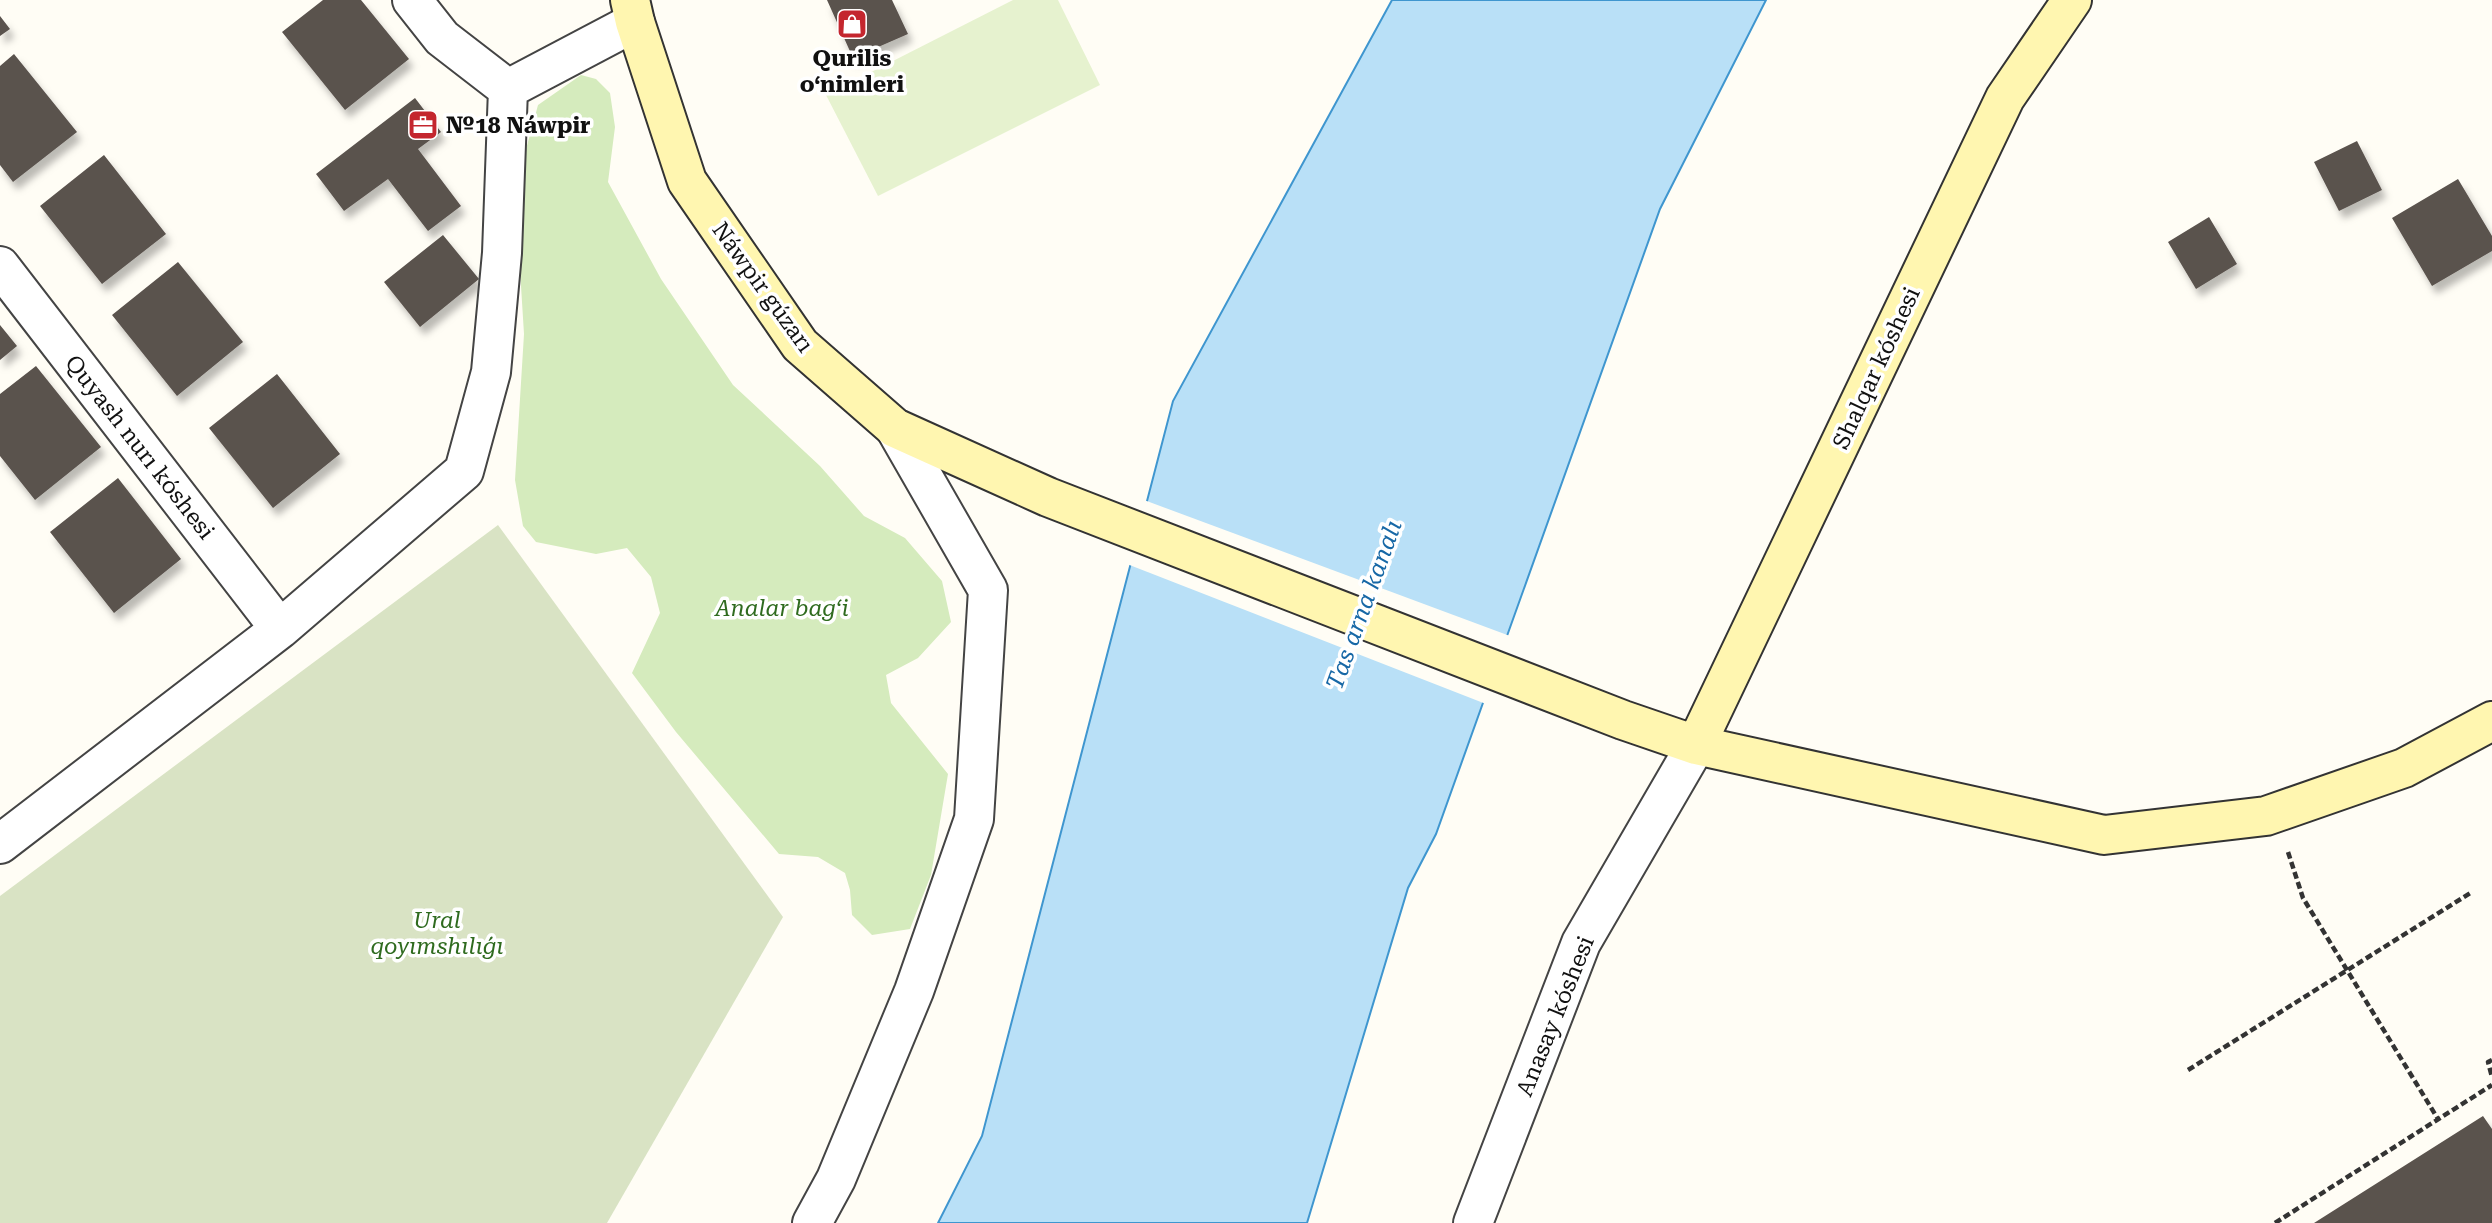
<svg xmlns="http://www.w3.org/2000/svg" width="2492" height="1223" font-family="'Roboto Serif',serif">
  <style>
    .green { fill: #d5ebbd }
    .cemetery { fill: #d9e3c4 }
    .pitch { fill: #e6f2cf }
    .water { fill: #b9e0f7; stroke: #3f96cf; stroke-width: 2 }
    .pier { fill: #fffdf5 }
    .building { fill: #5a524d; filter: url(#shadow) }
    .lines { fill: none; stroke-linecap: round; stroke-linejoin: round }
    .street-casing { stroke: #444; stroke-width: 42 }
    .secondary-casing { stroke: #333; stroke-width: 42 }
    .path { stroke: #333; stroke-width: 4.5; stroke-dasharray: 7 3.5; stroke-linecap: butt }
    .street { stroke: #fff; stroke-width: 38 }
    .secondary { stroke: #fff6b0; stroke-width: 38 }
    .labels { text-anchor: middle; stroke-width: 7; stroke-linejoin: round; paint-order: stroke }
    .poi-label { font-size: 23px; font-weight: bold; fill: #111; stroke: #fff }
    .street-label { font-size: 23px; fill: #111; stroke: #fff }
    .park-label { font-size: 23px; font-style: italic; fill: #2f6b1f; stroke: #fff }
    .water-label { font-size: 24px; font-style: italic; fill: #1768a6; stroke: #fff }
  </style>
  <defs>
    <filter id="shadow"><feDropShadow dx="4.5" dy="8" stdDeviation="3.5" flood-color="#0004"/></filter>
  </defs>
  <rect width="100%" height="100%" fill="#fffdf5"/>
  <path class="green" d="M581 75 596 79 610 93 615 127 608 182 661 279 733 385 820 466 864 516 905 538 942 581 951 622 918 658 886 675 891 703 948 774 931 875 910 929 872 935 852 915 850 890 845 873 818 857 779 854 676 732 632 673 660 613 651 577 627 548 596 554 536 542 523 526 515 480 524 334 515 190 538 105Z"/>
  <path class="cemetery" d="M498 525 783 917 607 1223H0V896Z"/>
  <path class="pitch" d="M1013 0H1058L1100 85 878 196 826 95Z"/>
  <path class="water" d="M1392 0H1766L1660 209 1436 834 1408 888 1307 1223H938L982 1136 1173 401Z"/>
  <path class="pier" d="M1144 500 1510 636 1486 704 1127 564Z"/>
  <path class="building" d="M323 0H361L409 59 345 110 282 32Z
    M827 0H892L908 34 853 58Z
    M0 16 10 29 0 36Z
    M14 54 77 132 13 182 0 165V66Z
    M415 98 441 132 418 149 461 206 428 231 388 179 344 211 316 174Z
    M2357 141 2382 190 2339 211 2314 162Z
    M104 155 166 234 102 284 40 206Z
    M2458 179 2492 236V251L2432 286 2392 218Z
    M2209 217 2237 264 2196 289 2168 242Z
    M443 235 479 279 420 327 384 282Z
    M178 262 243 342 177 396 112 315Z
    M0 325 17 346 0 360Z
    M36 366 101 447 35 500 0 456V394Z
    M277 374 340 454 273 508 209 428Z
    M118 478 181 559 114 613 50 532Z
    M2483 1116 2492 1129V1223H2314Z"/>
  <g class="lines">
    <g class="street-casing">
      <path id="street" d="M412 0 442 38 508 89
        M0 266 280 629
        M0 844 280 629 464 471 491 372 502 253 508 89 635 22
        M812 1223 836 1179 914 991 974 819 988 590 895 428
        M1473 1223 1581 943 1696 745"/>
    </g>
    <g class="secondary-casing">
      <path id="secondary" d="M630 0 635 22 687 181 800 345 895 428 1048 497 1623 720 1696 745 2104 835 2266 816 2404 768 2492 721
        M1696 745 2005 98 2072 0"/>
    </g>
    <path class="path" d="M2288 852 2303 898 2438 1119
      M2492 1060 2488 1062 2492 1077
      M2188 1070 2472 892
      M2275 1223 2492 1085"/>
    <use href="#street" class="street"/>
    <use href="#secondary" class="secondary"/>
  </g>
  <defs>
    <g id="shop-square" transform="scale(1.575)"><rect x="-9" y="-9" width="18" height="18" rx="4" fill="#c4262e" stroke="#fff"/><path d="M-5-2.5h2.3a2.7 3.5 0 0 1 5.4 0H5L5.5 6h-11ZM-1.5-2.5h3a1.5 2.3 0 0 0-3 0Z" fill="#fff"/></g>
    <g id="office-square" transform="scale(1.575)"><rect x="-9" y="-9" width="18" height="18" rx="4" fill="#c4262e" stroke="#fff"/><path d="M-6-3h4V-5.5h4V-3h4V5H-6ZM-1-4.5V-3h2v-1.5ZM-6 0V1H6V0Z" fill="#fff"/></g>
  </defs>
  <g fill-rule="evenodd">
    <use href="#shop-square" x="852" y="24"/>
    <use href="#office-square" x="423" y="125"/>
  </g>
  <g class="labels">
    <g class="poi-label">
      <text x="852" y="66">Qurilis<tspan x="852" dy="26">oʻnimleri</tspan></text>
      <text x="446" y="133" text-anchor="start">№18 Náwpir</text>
    </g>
    <g class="street-label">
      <text transform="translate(763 287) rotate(54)" y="8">Náwpir gúzarı</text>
      <text transform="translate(1876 368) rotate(-65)" y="8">Shalqar kóshesi</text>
      <text transform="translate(140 447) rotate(52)" y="8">Quyash nurı kóshesi</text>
      <text transform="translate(1555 1016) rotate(-68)" y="8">Anasay kóshesi</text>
    </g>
    <g class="park-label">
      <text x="782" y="616">Analar bagʻi</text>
      <text x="437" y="928">Ural<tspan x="437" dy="26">qoyımshılıǵı</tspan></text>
    </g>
    <g class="water-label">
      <text transform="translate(1364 605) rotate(-70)" y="8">Tas arna kanalı</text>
    </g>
  </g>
</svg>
